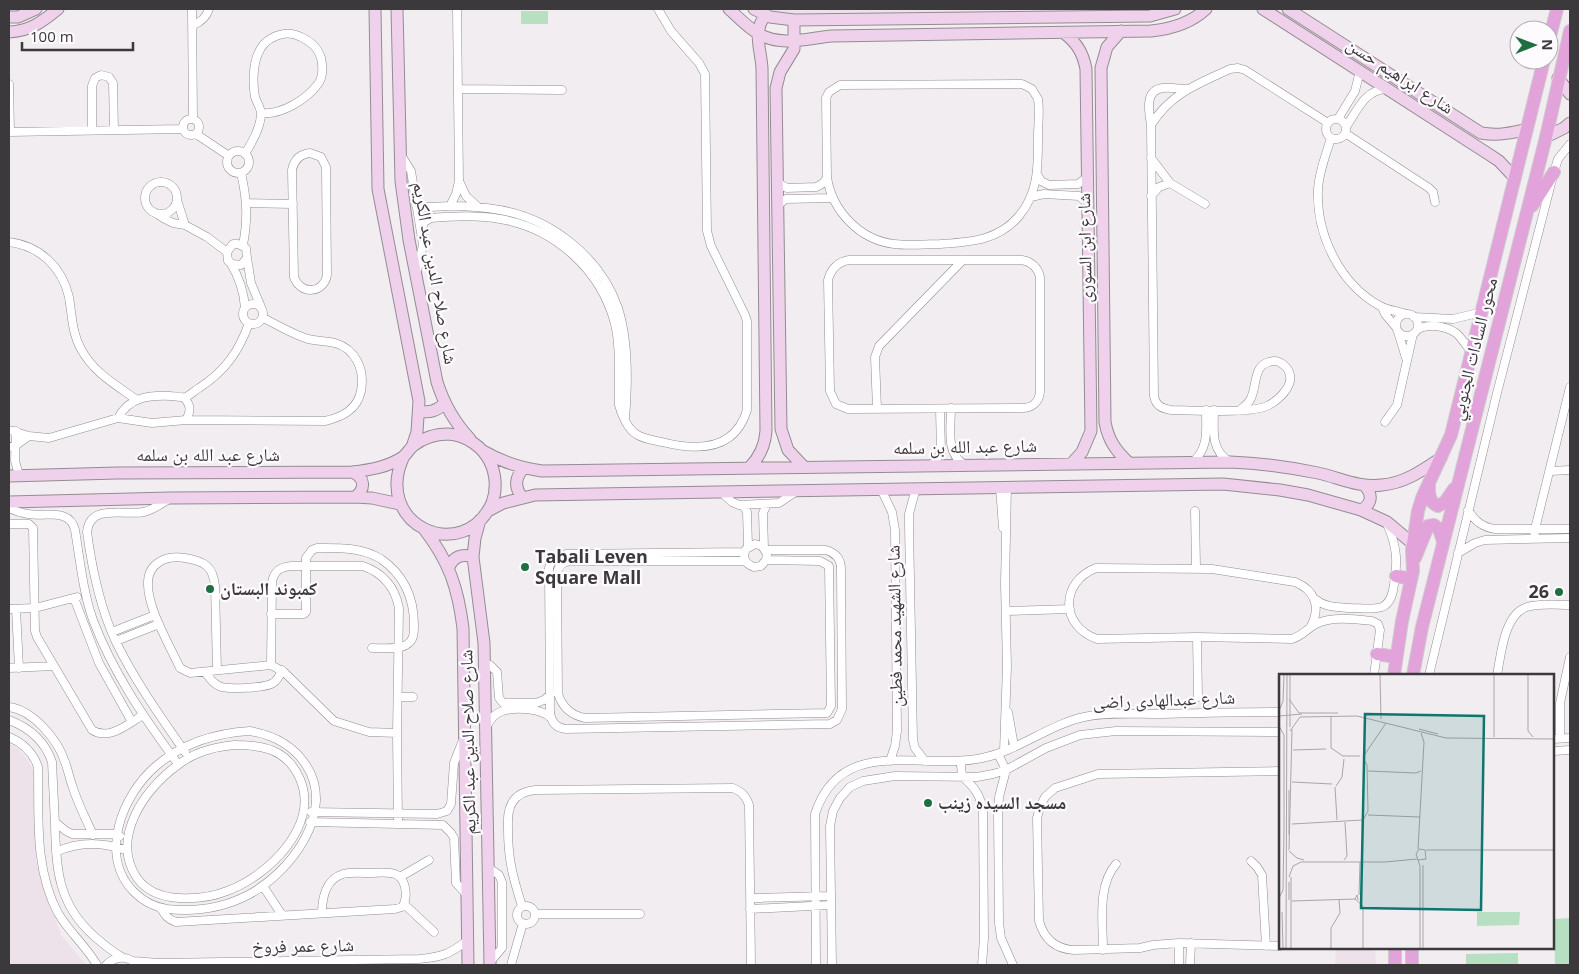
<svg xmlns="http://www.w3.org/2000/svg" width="1579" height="974" font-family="'Open Sans','Noto Naskh Arabic',sans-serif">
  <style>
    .built { fill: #ede1ea }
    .green { fill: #b6e0c1 }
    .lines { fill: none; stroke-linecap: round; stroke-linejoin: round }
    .street-casing { stroke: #928d91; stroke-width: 9 }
    .secondary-casing { stroke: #928d91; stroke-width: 13 }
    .primary-casing { stroke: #ccc; stroke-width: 14 }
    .street { stroke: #fff; stroke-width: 8 }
    .secondary { stroke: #f0d1ec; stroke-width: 11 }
    .primary { stroke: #e1a3d9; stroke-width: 12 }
    .poi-dot { fill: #1f7040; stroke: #fefbfe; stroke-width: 2 }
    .labels { text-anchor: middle; stroke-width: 4.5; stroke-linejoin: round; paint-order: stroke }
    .street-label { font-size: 18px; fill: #3b393b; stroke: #fefbfe }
    .poi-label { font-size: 18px; font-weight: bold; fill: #3b393b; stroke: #fefbfe; text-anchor: start }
    .inset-road { fill: none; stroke: #a9a5a8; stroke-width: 1 }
    .view { fill: #0f766e; fill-opacity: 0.15; stroke: #0f766e; stroke-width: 2.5 }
    .inset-edge { fill: none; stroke: #3b393b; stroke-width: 2.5 }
  </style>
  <rect width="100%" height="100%" fill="#f2edf1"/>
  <path class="built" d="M763 9H1165L1092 12 793 15Z
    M9 743 18 749 27 759 34 771 36 862 61 935 86 965H9Z
    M1336 948H1375L1376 965H1335Z"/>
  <path class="green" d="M521 11H548V24H521Z
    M1570 918V965H1555L1554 919Z
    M1518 953V965H1466V954Z"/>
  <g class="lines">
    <g class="street-casing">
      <path id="street" d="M192 9 193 119
        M193 25C201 22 206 18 209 9
        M9 84 10 132
        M458 89 562 90
        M183 127a8 8 0 1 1 16 0a8 8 0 1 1-16 0Z
        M1338 119 1355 91 1360 71
        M1326 129a10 10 0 1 1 20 0a10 10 0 1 1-20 0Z
        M1151 125C1149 112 1144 90 1163 88 1171 87 1180 89 1188 89
        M1346 127C1357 111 1365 89 1387 89
        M92 130V86L95 78 101 75 109 77 113 83 114 130
        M9 132 182 129
        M1345 133 1429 188 1433 192 1435 202
        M196 134 229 156
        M1331 138C1326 155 1319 171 1318 189 1316 235 1340 284 1380 306 1387 310 1398 311 1406 314
        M227 162a11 11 0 1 1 22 0a11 11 0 1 1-22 0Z
        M310 153 321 157 326 167 327 275C324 294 300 295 294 277L292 170C294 160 300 154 310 153Z
        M245 154C252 142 260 129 261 115 262 110 257 103 255 97 252 79 252 48 272 38 281 33 292 32 301 37 310 41 318 48 321 58 323 67 323 77 318 84 306 100 281 115 262 113
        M401 155 411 171 423 245 417 271
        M1151 158 1170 183 1205 204
        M241 173C247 199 248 219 243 245
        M1037 174 1041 181 1049 185 1078 184 1088 177
        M459 181 466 196 478 207
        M777 182 787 188 816 187C821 185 825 183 827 177L826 98 829 92 840 85 1022 84 1032 89 1038 99C1040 111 1038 124 1038 136 1038 165 1039 192 1019 216 998 241 970 242 940 244 925 244 909 246 894 244 860 240 832 211 827 177
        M145 198a16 16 0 1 1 32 0a16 16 0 1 1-32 0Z
        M1151 196 1159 187 1170 183
        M1031 197 1044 194 1079 196 1088 204
        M177 200 185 225
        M247 203 293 204
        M416 205C427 209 439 206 450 206 467 206 483 207 500 210 552 219 601 258 618 308 629 342 628 383 625 418
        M450 206 456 194 459 181 457 9
        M778 208 779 204 786 199 832 198
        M154 212 163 218 173 223 185 225 207 237 227 252 228 261 232 264 241 265 247 258 246 248 238 244H233L227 252
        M421 232 424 222 431 218C454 216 478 215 500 219 555 228 601 270 615 324 621 350 618 378 619 405 621 414 628 429 636 434 643 439 653 440 662 442 697 451 735 451 747 410V321L745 315 711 246 707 231 705 74 699 63 671 31 658 9
        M9 242C40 246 62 267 69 297 72 315 72 333 81 349 93 372 116 385 137 400
        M247 258 251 283 261 307
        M849 260H1022C1032 262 1038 268 1040 277V392C1039 402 1032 408 1022 408L848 409 836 404 830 391 828 280C831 269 837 262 849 260Z
        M230 262C239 277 244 291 245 308
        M243 314a10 10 0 1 1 20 0a10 10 0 1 1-20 0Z
        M1382 307 1385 314 1395 326
        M1396 325a11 11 0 1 1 22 0a11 11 0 1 1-22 0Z
        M1414 317 1453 319 1482 312
        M1417 330C1427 323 1446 326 1456 333 1462 338 1467 347 1472 353
        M1398 332 1406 358
        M184 398C191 405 191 411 186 420
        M951 408C951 427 945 456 966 465
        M877 409 875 357 879 346 963 260
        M1241 409C1245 406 1249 403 1251 398 1257 386 1253 366 1269 362 1280 358 1292 369 1290 381 1288 391 1276 402 1267 406 1248 414 1193 410 1171 410 1161 408 1156 406 1154 396L1151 125C1171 93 1198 84 1230 69L1238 68 1245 70 1328 123
        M1214 410C1214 430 1210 450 1230 462
        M118 418C129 397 149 395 171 396 175 396 181 398 186 397 190 395 194 391 199 388 224 372 239 352 249 323
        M1385 422 1397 405 1413 334
        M9 430 29 436 49 438 118 418 152 423 186 420 325 421C342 417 357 410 361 391 365 370 356 349 335 343 326 341 317 341 308 339 292 334 278 325 263 318
        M16 431 15 461 19 475
        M9 447 16 445 29 436
        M1194 461C1209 447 1206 429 1206 410
        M932 465 941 453 940 409
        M1550 471 1570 470
        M1000 487 1003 528
        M916 488 909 514V526L913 740 915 748 925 761
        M881 489 892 512 895 530 897 731 895 746 890 761
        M720 491 732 502 739 505 779 503 797 491
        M169 499C161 504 153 510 144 512 124 516 90 503 87 532 92 569 100 608 116 642 135 681 160 716 185 752
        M743 505 747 512 748 546
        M9 508C15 511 21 513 28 514 45 517 70 508 75 530 80 560 83 592 93 620 113 673 145 719 178 764
        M1468 510C1475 521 1482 527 1495 529H1570
        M1195 511 1196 567
        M9 524H29L33 528 35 631 37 637 92 730C109 741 128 724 143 715
        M1534 539 1535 529 1570 387
        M764 548 763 513 767 504
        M744 552 566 554 552 559 549 568 550 712C551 722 556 728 566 729L830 724 837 720 842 709 841 569C841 559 836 553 826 550H766
        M1458 553 1475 543 1485 540 1570 538
        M745 561H570C562 562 558 566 557 574L558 694C563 708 571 715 585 718L827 713 831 706 829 566 820 561 766 560 761 566 754 567C745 564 742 557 746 549L755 544 762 546 767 554 766 560
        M74 598 99 663 132 722
        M1315 599C1326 608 1337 607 1351 608 1360 608 1373 610 1382 607 1391 603 1393 593 1394 584 1398 562 1397 546 1387 524
        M9 609 35 608 77 597
        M16 609 19 668
        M1006 611 1070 609
        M271 614H304L306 612V558L312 550 317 548C339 548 361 547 381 559 404 575 414 598 414 625 414 633 414 641 406 645 397 650 382 648 372 648
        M1311 626C1321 607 1315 590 1295 582L1212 569 1096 568C1060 582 1060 626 1097 639L1197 637 1292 639C1304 635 1306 629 1316 624 1331 616 1355 619 1372 621L1378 624 1380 630 1374 675
        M112 632 155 615
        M1197 637 1198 697
        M116 641 159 624
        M484 664 490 665 497 672 499 698 503 703H536L544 700 551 694
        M271 665 272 582C274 571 280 567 291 566H363C383 573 395 587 399 608L397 733 398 823
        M9 668 54 666
        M217 670 215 586C213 566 204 561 185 558 166 555 147 563 148 585 148 609 170 646 180 668L190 673 271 665 284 672 334 721 369 732 397 733
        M205 672C209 677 212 683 219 686 226 690 266 688 273 683 278 680 280 675 282 670
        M1429 675 1497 393 1554 172 1558 159 1570 144
        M1497 675C1501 655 1504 614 1527 607 1541 603 1556 605 1570 605
        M398 697H413
        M9 707C33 710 58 740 65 762 68 770 70 780 73 788 78 804 86 819 93 835
        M1008 712 1014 746
        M9 720C30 728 45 741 52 762 53 782 54 803 55 824 56 869 58 904 94 936 103 944 111 951 122 957
        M486 728C489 721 495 713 503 711 516 707 541 708 551 718
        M250 731C273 735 293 745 306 765 337 812 290 873 248 895 223 908 195 912 167 909 154 907 143 901 134 892 98 856 122 795 156 766 183 743 215 733 250 731Z
        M9 737C23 743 33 752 38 767 39 816 34 868 58 913 69 932 86 946 97 965
        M1560 738V703L1570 657
        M1553 739 1570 738
        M234 745C263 745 287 749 300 779 320 826 268 876 227 891 212 897 195 899 179 898 162 897 147 892 137 878 110 838 145 788 178 765 194 752 214 747 234 745Z
        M1004 751 1007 666 1005 584 1007 487
        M1553 751 1570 750
        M998 754 1006 770 999 797 998 812 999 923 1001 938 1013 965
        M963 761 961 765 962 776C974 787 981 795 983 812L984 938 982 965
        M1280 771 1098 774 1055 788 1045 797 1040 807 1037 818 1039 921C1044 939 1055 949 1074 950L1140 948 1153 945 1179 943 1280 946
        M311 812 437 814 447 811 451 804 454 763 463 740
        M55 822 66 831 72 834H117L120 836
        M310 822 443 825 451 833 454 838 456 883 467 895
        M56 852C79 841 102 842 126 850
        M1251 861 1257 867 1262 875 1266 946
        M489 868 499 875 502 882V948L490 962
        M400 877 429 860
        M263 886 282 915
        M750 898 831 896
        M404 904 434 932
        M517 915a9 9 0 1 1 18 0a9 9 0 1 1-18 0Z
        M522 906C513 878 508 859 508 830 508 821 507 811 512 803 517 794 525 791 535 790L733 788C742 792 746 796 749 805L751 965
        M161 908C165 916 168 919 176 922L395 909 402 907C408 899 407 881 397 875 390 871 379 873 370 873 362 873 351 872 343 874 326 879 322 898 322 913
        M750 909 831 905
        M535 914H640
        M1103 950C1103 922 1097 886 1116 864
        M133 961 159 963 419 959C442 957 450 954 468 940
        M106 965C115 956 127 955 136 964
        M511 965 523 923
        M816 965 815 814C841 734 920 771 982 758 1018 751 1048 725 1084 717 1108 712 1134 714 1159 714 1200 713 1240 712 1280 712
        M832 965 830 826 833 811 840 798 850 787 863 781 895 776 977 777 993 774 1006 770 1046 748 1080 735 1116 731 1280 732
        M1179 965V943
        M1190 965 1191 943"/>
    </g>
    <g class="secondary-casing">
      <path id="secondary" d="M375 9 378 189 419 401 417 432 412 447
        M397 9 401 181 409 240 437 382C444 404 454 422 470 439
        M729 9C738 17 748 28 759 34 782 47 808 38 832 36L1151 31C1171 29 1191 23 1206 9
        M754 9 770 17 794 20 1150 16 1175 9
        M1263 9 1490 155 1499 161 1515 178
        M1288 9 1481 133C1498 136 1511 133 1527 129
        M9 17H18L36 9
        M794 20V49L780 72 776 88 781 429 788 450 804 467
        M1121 31 1107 47 1101 68 1105 422C1108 439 1115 450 1128 462
        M9 32C30 31 42 22 58 9
        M1064 33C1077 43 1083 53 1086 69L1091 431 1082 452 1072 463
        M1558 78 1570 94
        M1546 137 1564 128 1570 123
        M419 411C430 413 437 411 445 403
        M483 451C502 462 520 468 542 471L1230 462C1260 463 1289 467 1318 473 1340 478 1360 488 1382 485 1405 483 1423 470 1441 458
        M749 468C760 457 765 446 766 431L762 68C761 50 752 30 766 15
        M352 472C365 477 366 489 355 497
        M9 476 117 473 352 472C370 470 388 467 403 457 407 454 409 449 413 446 423 438 436 434 448 434 466 435 483 447 490 462 496 474 497 490 492 503 463 566 371 525 404 456
        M522 497C514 487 515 477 524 468
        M9 502 170 498 355 497 372 498 400 504
        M1361 510C1372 504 1373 495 1365 486
        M488 511 503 503 535 495 1223 484 1280 490 1308 495 1361 510 1387 522 1412 543
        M480 520 475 538 473 557 484 643 490 965
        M424 529C449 561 458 588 463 628L468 965
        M449 567C453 557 462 553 473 557"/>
    </g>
    <g class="primary-casing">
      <path id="primary" d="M1549 40 1557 9
        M1532 206 1554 172
        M1429 483C1429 492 1428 502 1438 506L1445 502 1454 489
        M1415 558 1428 526 1434 525 1439 529 1443 541
        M1396 576 1411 579
        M1377 654 1396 657
        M1394 675 1402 621 1413 571 1412 550 1418 511 1422 498 1451 435 1544 60
        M1413 675 1422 627 1546 137 1570 31
        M1395 948V965
        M1412 948V965"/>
    </g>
    <use href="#street" class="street"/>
    <use href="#secondary" class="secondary"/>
    <use href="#primary" class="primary"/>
  </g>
  <g class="poi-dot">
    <circle cx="525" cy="567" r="5"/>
    <circle cx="210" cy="589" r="5"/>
    <circle cx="1559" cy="592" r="5"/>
    <circle cx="928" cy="803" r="5"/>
  </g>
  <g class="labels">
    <g class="street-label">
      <text transform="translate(1400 76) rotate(33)" y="6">شارع ابراهيم حسن</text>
      <text transform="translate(1085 248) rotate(-91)" y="6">شارع ابن السورى</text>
      <text transform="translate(435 273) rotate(80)" y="6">شارع صلاح الدين عبد الكريم</text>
      <text transform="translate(1474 349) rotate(-76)" y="6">محور السادات الجنوبي</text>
      <text transform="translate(965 447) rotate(-1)" y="6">شارع عبد الله بن سلمه</text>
      <text x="208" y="461">شارع عبد الله بن سلمه</text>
      <text transform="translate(895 626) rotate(-91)" y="6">شارع الشهيد محمد فطين</text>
      <text transform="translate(1164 700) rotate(-2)" y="6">شارع عبدالهادى راضى</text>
      <text transform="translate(468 742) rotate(-91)" y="6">شارع صلاح الدين عبد الكريم</text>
      <text transform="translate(303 946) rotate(-1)" y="6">شارع عمر فروخ</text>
    </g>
    <g class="poi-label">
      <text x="535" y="563">Tabali Leven<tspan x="535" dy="21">Square Mall</tspan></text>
      <text x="220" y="595">كمبوند البستان</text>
      <text x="1549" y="598" text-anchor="end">26</text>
      <text x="938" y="809">مسجد السيده زينب</text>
    </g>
  </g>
  <g transform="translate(1279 674)">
    <rect width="275" height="275" fill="#f2edf1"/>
    <path d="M198 238H241L240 251 198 252Z" fill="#b6e0c1"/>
    <path class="inset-road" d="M101 1 102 45M249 1V57L254 63M10 25 20 39H59M0 37 4 27 5 1M0 42 23 40M52 43V74L64 82H81M0 52 5 61V156L4 216 0 224M11 53V1M140 55 159 60M11 57 21 43 78 42 167 64 275 65M215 63V1M14 76 47 75M84 83 107 49M89 97 137 99 142 97M13 108 53 110M57 112 63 103 65 85M56 113 58 146M89 141 141 143M13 150 84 146 89 137 88 91 84 84M10 161V116M139 175 145 68 142 59M10 176 13 55M147 176H275M10 177 18 184 25 186M65 186 68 182 66 148M139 186 147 185 146 176 140 175 137 180 141 192V274M10 203 14 192 22 188H106L138 185M80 221 81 188M10 226V208M79 226 78 221 76 225 84 232V274M13 227 76 225M3 238 4 274M7 274 8 1M12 274V203M52 274V254L61 239 60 225M144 274V191"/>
    <path class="view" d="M86 40 205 42 202 236 82 234Z"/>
    <rect width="275" height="275" class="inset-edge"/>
  </g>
  <rect width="1579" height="974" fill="none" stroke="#3b393b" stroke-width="20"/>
  <g transform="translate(1534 45) rotate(89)"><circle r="24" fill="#fefbfe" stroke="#b0adb0"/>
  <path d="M0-4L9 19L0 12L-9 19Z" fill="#1f7040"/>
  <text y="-8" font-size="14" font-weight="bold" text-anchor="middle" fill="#3b393b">N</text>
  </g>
  <path d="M22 42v8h111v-8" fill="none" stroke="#3b393b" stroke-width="2.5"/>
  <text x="30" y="42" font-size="15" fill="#3b393b" stroke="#fefbfe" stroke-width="4" paint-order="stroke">100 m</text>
</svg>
